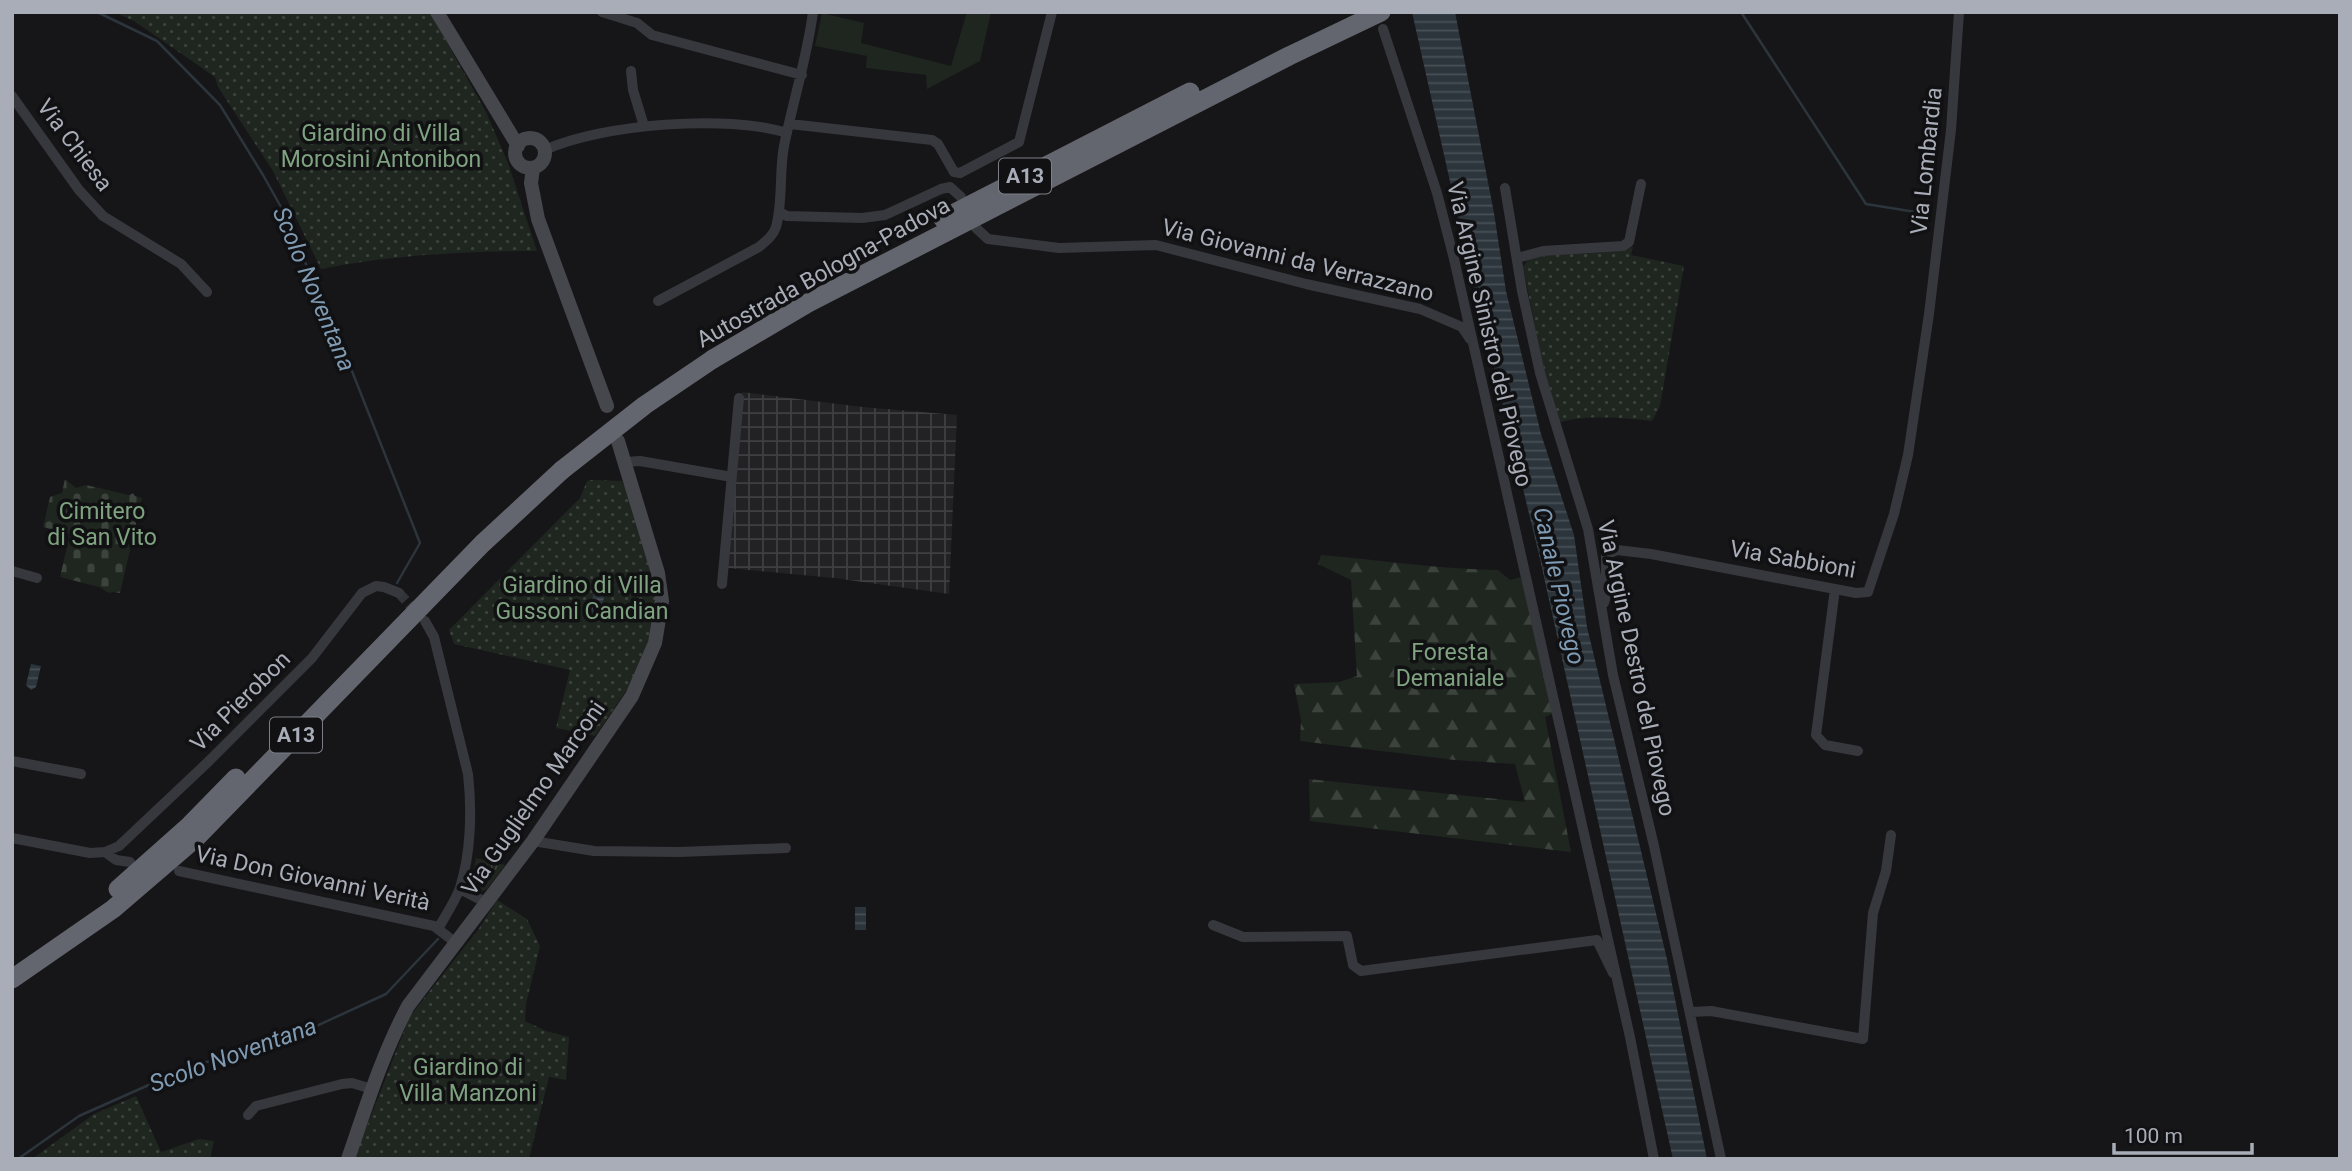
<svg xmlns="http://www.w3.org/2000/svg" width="2352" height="1171" font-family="Roboto,sans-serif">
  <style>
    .industrial { fill: url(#industrial-grid) }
    .grass { fill: url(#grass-tufts) }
    .forest { fill: url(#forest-firs) }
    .cemetery { fill: url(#cemetery-stones) }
    .park { fill: #1e261f }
    .garden { fill: url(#garden-dots) }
    .water { fill: url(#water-rules) }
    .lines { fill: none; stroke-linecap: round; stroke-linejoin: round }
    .stream { stroke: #2c353c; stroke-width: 2.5 }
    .street-tunnel { stroke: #333438; stroke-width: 10; stroke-dasharray: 10 5; stroke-linecap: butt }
    .street { stroke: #37383d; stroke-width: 10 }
    .secondary { stroke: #45474d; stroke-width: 14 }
    .highway { stroke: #63666e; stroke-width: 19 }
    .highway-bridge { stroke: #63666e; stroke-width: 19 }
    .labels { text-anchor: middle; stroke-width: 7; stroke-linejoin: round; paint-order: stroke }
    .shield { fill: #111113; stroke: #7b7e86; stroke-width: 2 }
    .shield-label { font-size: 21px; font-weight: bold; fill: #a8adb8 }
    .park-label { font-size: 23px; fill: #7fa381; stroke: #111113 }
    .street-label { font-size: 23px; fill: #a8adb8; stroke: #111113 }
    .water-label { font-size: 24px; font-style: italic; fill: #7f9bb3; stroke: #111113 }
  </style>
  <defs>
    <pattern id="industrial-grid" width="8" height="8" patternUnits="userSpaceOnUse" patternTransform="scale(1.75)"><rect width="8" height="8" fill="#222225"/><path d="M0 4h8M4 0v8" fill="none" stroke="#3f3f43"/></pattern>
    <pattern id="grass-tufts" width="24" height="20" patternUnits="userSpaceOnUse" patternTransform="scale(1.75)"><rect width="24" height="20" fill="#1e261f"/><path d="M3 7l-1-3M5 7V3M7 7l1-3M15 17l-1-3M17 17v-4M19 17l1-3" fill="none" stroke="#3c433d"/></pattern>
    <pattern id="forest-firs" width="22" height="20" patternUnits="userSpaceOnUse" patternTransform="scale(1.75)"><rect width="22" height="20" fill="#1e261f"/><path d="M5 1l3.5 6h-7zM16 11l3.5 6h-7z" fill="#3c433d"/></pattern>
    <pattern id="cemetery-stones" width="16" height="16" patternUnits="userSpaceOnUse" patternTransform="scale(1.75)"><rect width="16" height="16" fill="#1e261f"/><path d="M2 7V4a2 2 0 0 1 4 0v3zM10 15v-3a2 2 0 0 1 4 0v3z" fill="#3c433d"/></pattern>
    <pattern id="garden-dots" width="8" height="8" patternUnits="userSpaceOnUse" patternTransform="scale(1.75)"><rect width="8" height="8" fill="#1e261f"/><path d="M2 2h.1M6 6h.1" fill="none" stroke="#3c433d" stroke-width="1.8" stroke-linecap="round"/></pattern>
    <pattern id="water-rules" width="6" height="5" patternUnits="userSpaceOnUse" patternTransform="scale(1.75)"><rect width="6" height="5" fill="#2c353c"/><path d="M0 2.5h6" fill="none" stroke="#485056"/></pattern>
  </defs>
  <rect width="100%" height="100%" fill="#161618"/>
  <path class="industrial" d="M742 392 862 407 957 415 949 594 834 578 728 568Z"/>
  <path class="grass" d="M476 858 505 865 487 889 480 892 470 887Z"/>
  <path class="forest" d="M1321 555C1380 560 1438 569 1498 570L1510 580 1521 577 1557 712 1545 717 1571 852 1310 821 1309 779 1525 802 1515 764 1455 760 1300 741 1301 720 1294 684 1339 682 1357 676 1351 580 1318 564Z"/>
  <path class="cemetery" d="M65 479 76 488 86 485 129 495 133 493 135 496 142 498 120 593 113 592 109 593 99 587 60 577 70 534 43 527 50 497 62 493Z"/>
  <path class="park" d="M967 12H991L980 61 927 89 926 75 866 68 867 56 815 46 822 13 864 23 861 43 951 66Z"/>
  <path class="garden" d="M114 12H430L486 112 508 163 537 251C464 251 392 255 321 269L273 171 218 87 215 77 134 21Z
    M1633 247 1631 255 1684 266 1660 406 1652 421C1629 418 1579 414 1559 423L1543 366 1523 267 1528 259C1563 251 1598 257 1633 247Z
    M591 480 622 481C643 525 666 595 650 643 639 678 615 706 595 736L556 728 570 670 454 644 449 630 580 498 587 481Z
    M497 900 527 919 540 946 526 1004 525 1021 546 1031 569 1037 566 1080 549 1077 529 1159H354L410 1016 478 930Z
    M136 1096 161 1152 199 1139 214 1141 210 1159H32L94 1114Z"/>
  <path class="water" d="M1412 12H1455L1494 213 1506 291 1541 434 1574 535 1587 627 1667 959 1707 1159H1673L1540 559 1464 244Z
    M594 591 605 594 599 616 589 613Z
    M31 664 41 666 36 687 31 690 26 685Z
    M855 907H866V930H855Z"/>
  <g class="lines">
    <path class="stream" d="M97 12 157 41 220 105 263 175 281 207 346 356 420 543 397 583
      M1741 12 1866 204 1928 214
      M18 1159 79 1116 187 1068 299 1034 386 994 438 939"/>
    <path class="street-tunnel" d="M399 593 418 614"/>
    <path class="street" d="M602 12 637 23 652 35 802 75
      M1383 29 1437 193 1454 259 1630 1037 1654 1159
      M631 71 633 90 644 126
      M12 96 79 190 103 216 181 264 207 292
      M790 124 932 140 938 144 954 172 960 173 1019 142 1052 12
      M545 150C602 124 728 114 787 133
      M1505 188 1522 291 1540 373 1588 529 1613 675 1654 846 1721 1159
      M781 213 787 216 862 218 885 215 941 189 950 187 961 197
      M976 228 988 239 1059 248 1156 245 1306 284 1420 309 1462 327 1470 339
      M1517 258 1543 251 1623 246 1629 242 1641 184
      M658 301 759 247C766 241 773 236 776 227 783 202 779 173 784 146 793 101 807 58 813 12
      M625 462 640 461 732 477
      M12 571 37 578
      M722 584 739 398
      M1835 589 1816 735 1825 745 1858 751
      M1604 603 1606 596V555L1617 550 1651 554 1856 593 1868 592 1894 514 1908 455 1929 314 1951 130 1959 12
      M425 621 434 637 468 774C472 810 471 853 460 888 455 901 446 915 439 927
      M12 761 81 774
      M12 838 90 853 105 852 119 846 209 761 312 658 362 593 376 586 384 587 399 593
      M533 841 594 851 679 852 786 848
      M105 852 116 860 130 862
      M179 871 434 926 456 943
      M460 889 487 903
      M1213 925 1243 937 1347 936 1353 965 1361 971 1597 940 1613 973
      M1691 1012 1711 1011 1863 1039 1873 913 1886 871 1891 835
      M248 1115 256 1106 342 1084 352 1083 372 1089"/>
    <path class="secondary" d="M437 12 518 146
      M515 153a15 15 0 1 1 30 0a15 15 0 1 1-30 0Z
      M533 168 531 183 538 219 607 406
      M348 1159C366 1107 382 1055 408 1006L533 841 602 740 632 696 655 643 662 601 658 573 618 441"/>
    <path class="highway" d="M943 219 1190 92
      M713 359 808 303 1289 56 1381 12
      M118 889 190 825 236 778
      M12 979 113 909 198 836 482 544 562 470"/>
    <path class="highway-bridge" d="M562 470 645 405 713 359"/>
  </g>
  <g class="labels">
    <g class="shield">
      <rect x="999" y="158.5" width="52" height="35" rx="5"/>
      <rect x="270" y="717.5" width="52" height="35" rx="5"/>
    </g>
    <g class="shield-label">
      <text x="1025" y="183">A13</text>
      <text x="296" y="742">A13</text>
    </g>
    <g class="park-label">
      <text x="381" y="141">Giardino di Villa<tspan x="381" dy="26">Morosini Antonibon</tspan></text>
      <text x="102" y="519">Cimitero<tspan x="102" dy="26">di San Vito</tspan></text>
      <text x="582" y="593">Giardino di Villa<tspan x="582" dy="26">Gussoni Candian</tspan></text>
      <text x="1450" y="660">Foresta<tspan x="1450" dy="26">Demaniale</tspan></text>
      <text x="468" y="1075">Giardino di<tspan x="468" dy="26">Villa Manzoni</tspan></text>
    </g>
    <g class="street-label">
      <text transform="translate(75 145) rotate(53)" y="8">Via Chiesa</text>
      <text transform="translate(1926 161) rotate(-84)" y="8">Via Lombardia</text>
      <text transform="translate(1298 260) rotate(14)" y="8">Via Giovanni da Verrazzano</text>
      <text transform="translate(823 272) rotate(-29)" y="8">Autostrada Bologna-Padova</text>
      <text transform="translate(1490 334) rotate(77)" y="8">Via Argine Sinistro del Piovego</text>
      <text transform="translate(1793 559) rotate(10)" y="8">Via Sabbioni</text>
      <text transform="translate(1637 668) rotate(78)" y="8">Via Argine Destro del Piovego</text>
      <text transform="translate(240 701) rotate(-45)" y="8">Via Pierobon</text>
      <text transform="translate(533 798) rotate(-55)" y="8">Via Guglielmo Marconi</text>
      <text transform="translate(313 878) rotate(12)" y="8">Via Don Giovanni Verità</text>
    </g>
    <g class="water-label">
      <text transform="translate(314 289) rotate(67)" y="8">Scolo Noventana</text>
      <text transform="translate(1559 586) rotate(77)" y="8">Canale Piovego</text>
      <text transform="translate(233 1055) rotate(-20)" y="8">Scolo Noventana</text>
    </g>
  </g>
  <rect width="2352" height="1171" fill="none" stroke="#a8adb8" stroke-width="28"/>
  <path d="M2114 1143v10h138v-10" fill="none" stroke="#a8adb8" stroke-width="3.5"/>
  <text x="2124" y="1143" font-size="21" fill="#a8adb8" stroke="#111113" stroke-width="5" paint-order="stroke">100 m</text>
</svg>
